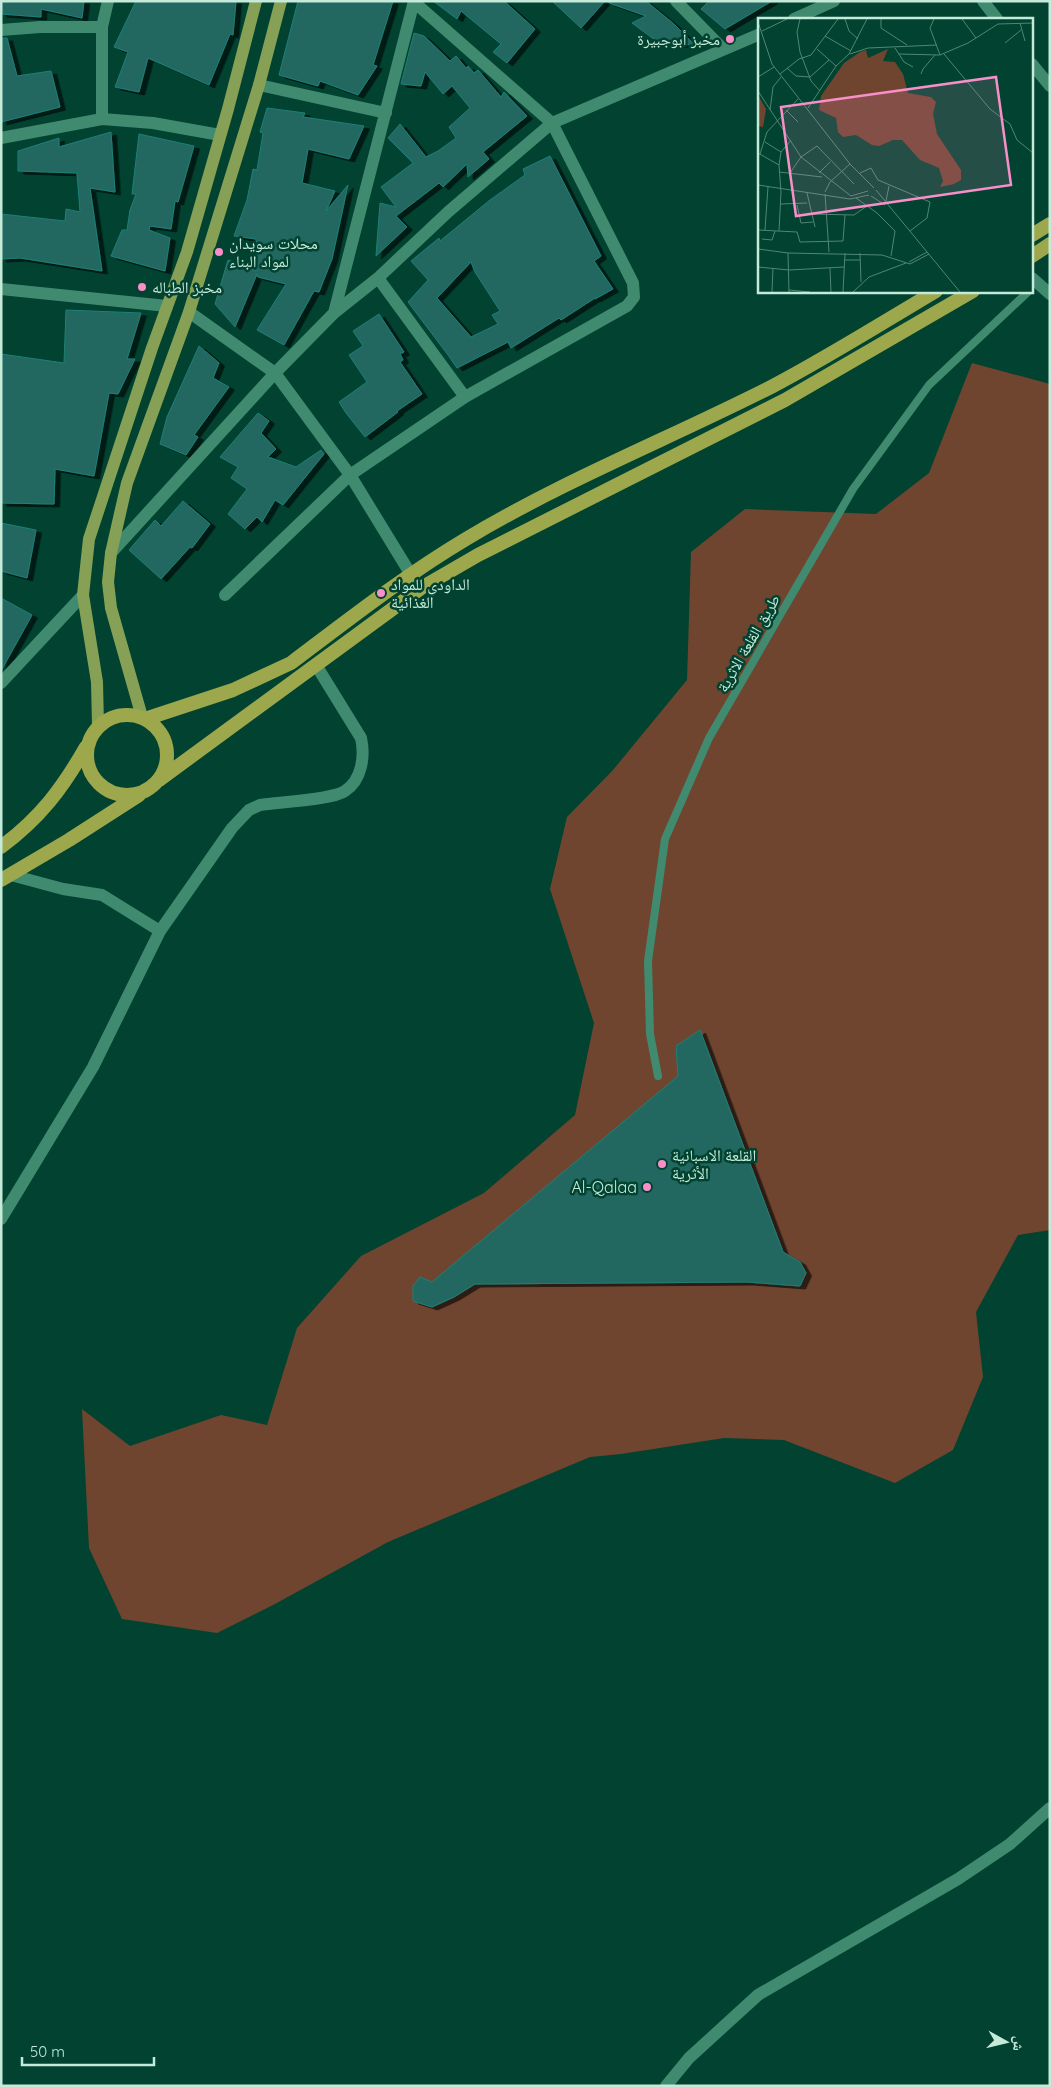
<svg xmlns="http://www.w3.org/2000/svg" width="1051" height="2087" font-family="Quicksand,'Noto Naskh Arabic',sans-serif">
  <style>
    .green { fill: #6f4530 }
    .building { fill: #216761; stroke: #1e8078; fill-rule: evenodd; filter: url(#shadow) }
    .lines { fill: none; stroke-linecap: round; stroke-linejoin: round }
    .service { stroke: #408b6f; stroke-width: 8 }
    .minor { stroke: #408b6f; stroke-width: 12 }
    .primary { stroke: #86a155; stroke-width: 12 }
    .trunk { stroke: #9da84c; stroke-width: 14 }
    .poi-dot { fill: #f98fc9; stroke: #014330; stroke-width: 2 }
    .labels { text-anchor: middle; stroke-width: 5; stroke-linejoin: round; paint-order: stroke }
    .poi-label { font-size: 16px; fill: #c6eada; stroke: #014330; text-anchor: start }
    .street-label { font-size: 16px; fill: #c6eada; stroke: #014330 }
    .inset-road { fill: none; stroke: #508674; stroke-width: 1 }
    .view { fill: #f98fc9; fill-opacity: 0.15; stroke: #f98fc9; stroke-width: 2.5 }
    .inset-edge { fill: none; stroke: #c6eada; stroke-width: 2.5 }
  </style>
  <defs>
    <filter id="shadow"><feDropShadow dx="5.5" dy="3" stdDeviation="0" flood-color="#0009"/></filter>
  </defs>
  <rect width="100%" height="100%" fill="#014330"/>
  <path class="green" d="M972 363 1050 384V1230L1018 1235 976 1312 983 1377 953 1450 895 1483 784 1440 724 1438 621 1454 590 1457 388 1542 275 1604 217 1633 122 1619 89 1548 82 1409 130 1446 221 1415 267 1425 297 1328 361 1256 484 1193 575 1115 594 1023 550 889 567 817 613 770 687 680 691 552 745 509 876 514 929 473Z"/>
  <path class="building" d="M1 1H84L82 18 41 9V17L1 14Z
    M136 1H236L233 35 230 34 209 85 148 58 139 92 115 87 128 52 114 47Z
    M298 1H393L373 65 377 66 358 95 320 81 318 86 279 75Z
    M433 1H504L535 29 507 63 493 52 501 44 461 11 457 19Z
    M552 1H605L581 28Z
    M609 1H646L674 24 695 45 659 43 632 23 646 16 609 3Z
    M709 1H772L725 29 701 9Z
    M414 33 424 36 450 61 456 56 466 68 468 66 474 73 478 70 501 97 504 92 527 116 483 152 489 159 468 177 467 164 443 187 439 183 396 216 407 227 376 256 380 203 396 207 381 187 413 163 388 138 400 124 426 157 438 151 456 138 449 127 470 108 452 86 443 94 425 72 421 86 401 84Z
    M1 38H7L17 76 51 71 60 107 1 122Z
    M267 108 305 113 303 117 364 126 349 159 308 149 302 183 335 191 326 211 348 185 332 259 319 292 314 291 284 345 257 330 286 284 258 277 257 274 235 327 215 304 228 260 257 271 256 239 234 236 247 200 253 169 257 170 263 133 260 132Z
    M111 132 115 192 90 188 102 271 20 258 1 259V214L65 221 66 209 80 212 77 173 18 171V151L59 138V147Z
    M139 134 194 146 178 202 175 201 171 229 150 226 149 230 170 238 165 271 111 256 122 230H127L130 210 136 194H132Z
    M550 156 601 256 594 261 613 289 595 299V298L561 320 559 318 511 348 508 342 457 368 448 355 408 302 428 280 411 261 439 238 440 241 490 200 525 175 523 169ZM471 262 475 272 500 311 492 315 498 324 471 337 437 298Z
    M66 310 141 313 127 359H135L118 394 109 393 94 476 55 469 54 504 1 503V354L64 363Z
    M379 314 404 352 400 354 403 360 400 362 422 394 397 411 398 412 365 437 346 413 339 402 367 382 349 355 363 346 353 331Z
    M199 346 219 363 213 378 229 387 194 435 198 437 186 455 160 444 167 417Z
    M258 413 269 421 261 433 276 449 268 457 296 467 321 450 324 454 283 505 275 500 262 522 257 517 245 529 228 514 247 489 231 478 238 467 220 457Z
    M183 501 210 524 192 548 190 547 161 579 129 550 155 520 161 526Z
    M1 523 36 530 27 578 1 571Z
    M1 598 32 615 1 671Z
    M700 1030 783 1252 800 1262 806 1273 800 1286 747 1282 475 1284 454 1297 432 1307 413 1301V1286L420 1277 432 1282 678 1076 676 1046Z"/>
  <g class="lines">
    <path class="service" d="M658 1076 650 1034 648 961 665 839 709 738 853 489 929 385 1029 291"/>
    <path class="minor" d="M676 1 723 49
      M983 1 997 19
      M794 19 834 1
      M1 30 40 27H102
      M1032 64 1050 86
      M259 85 386 113
      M102 119V27L108 1
      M1 138 102 119 153 123 220 135
      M378 278 465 397
      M1032 278 1050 294
      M1 289 167 306
      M189 312 275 373 350 475 410 573 421 588
      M334 313 414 1
      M111 553 275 373 334 313 378 278 448 212 552 123 760 34
      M225 595 350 475 465 397 627 306 634 297 633 283 552 123 414 2
      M1 683 83 595
      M11 875 63 889 102 895 160 931
      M1 1219 93 1067 160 931 232 828 249 810 260 805C279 802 332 800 345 791 362 780 365 756 361 738L316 665
      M666 2086 689 2058 758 1995 958 1879 1010 1844 1050 1808"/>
    <path class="primary" d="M142 717 111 608 108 582 111 553 127 483 189 312 259 85 281 1
      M98 726 97 682 83 595 89 539 152 348 187 252 228 109 256 1"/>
    <path class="trunk" d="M1032 235 1050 224
      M1032 256 1050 244
      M87 755a40 40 0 1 1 80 0a40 40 0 1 1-80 0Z
      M145 719 233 690 291 663C348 620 404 576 466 539 564 480 671 438 773 386 828 357 882 323 936 291
      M159 780 421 588 478 555 785 400 973 291
      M1 847C40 818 62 789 86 747
      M1 880 69 840 139 795"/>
  </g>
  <g class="poi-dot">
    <circle cx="730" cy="39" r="5"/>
    <circle cx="219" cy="252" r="5"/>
    <circle cx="142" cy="287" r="5"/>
    <circle cx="381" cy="593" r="5"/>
    <circle cx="662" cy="1164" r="5"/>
    <circle cx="647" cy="1187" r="5"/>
  </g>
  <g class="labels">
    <g class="poi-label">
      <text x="720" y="45" text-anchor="end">مخبز أبوجبيرة</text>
      <text x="229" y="249">محلات سويدان<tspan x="229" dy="18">لمواد البناء</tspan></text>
      <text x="152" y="293">مخبز الطباله</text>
      <text x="391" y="590">الداودي للمواد<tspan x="391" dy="18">الغذائية</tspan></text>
      <text x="672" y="1161">القلعة الاسبانية<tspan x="672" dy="18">الأثرية</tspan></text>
      <text x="637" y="1193" text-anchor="end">Al-Qalaa</text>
    </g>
    <g class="street-label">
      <text transform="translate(748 643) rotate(-60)" y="6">طريق القلعة الاثرية</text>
    </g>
  </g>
  <g transform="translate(758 18)">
    <rect width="275" height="275" fill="#014330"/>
    <path d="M130 31 125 43 137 44 145 56 150 75 173 79 178 84 175 96 179 116 203 152V162L196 166 182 169 185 163 181 150 162 142 144 122H135L121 128 114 127 98 117 85 119 80 114 78 100 61 92 63 78 86 45 102 34 108 32 110 40ZM0 77 8 91 5 109 0 108Z" fill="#6f4530"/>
    <path class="inset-road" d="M42 1 39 14 42 34 53 63 62 73M87 1 91 13 100 21M123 1V10L149 27M176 1 172 10 182 37 210 25 240 6 275 5M204 1 218 20M0 4 14 46 92 146 116 170M262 5 267 23M4 13 29 1M67 18 93 33M247 25 263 12M137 30 146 44 155 49M59 31 78 48M92 36 110 30 179 27M141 36 182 37M186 36 232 91 252 106 259 122 275 135M29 50 38 58 52 59 71 42M22 56 41 41 53 37 80 1M163 56 165 51 177 37M0 59 16 49M0 73 43 139 93 178M50 90 78 48 91 36 109 1M12 92 15 69 23 59M28 92 40 104M7 124 23 134M0 135 21 147M2 136 9 114 40 81M21 154 64 159M32 155 43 139 59 128 96 166M61 155 72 144M102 155 113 150 120 162 172 184 169 200 152 213M0 167 92 181 111 177M118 172 202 274M67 174 72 164 92 146M49 175 57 209M67 176 71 234M93 178 110 173M113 178 127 187M98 180 119 195 137 213 133 238M128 183 131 168M23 186 49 185M39 187 43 205 55 204M52 196 96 197 109 188M0 212 39 214 42 224 85 223 87 197M7 212 10 169M21 213 23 174 21 147 23 134 33 122M4 221 14 222 17 213M0 231 30 235 124 237 152 246 171 236M30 235 31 274M102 235 103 264M86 242H102M151 244 169 234M0 249 31 252 86 249M72 250 73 274M31 272 52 274M14 274 15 250M85 274 87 235M95 274 111 259 148 245"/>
    <path class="view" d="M238 59 253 167 38 198 23 89Z"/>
    <rect width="275" height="275" class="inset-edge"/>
  </g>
  <rect width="1051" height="2087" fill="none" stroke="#c6eada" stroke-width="5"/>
  <g transform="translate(1006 2042) rotate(98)" stroke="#014330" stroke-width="4" paint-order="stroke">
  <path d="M0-4L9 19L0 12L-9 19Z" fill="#c6eada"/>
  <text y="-8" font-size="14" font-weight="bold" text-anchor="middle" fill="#c6eada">ش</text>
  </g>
  <path d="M22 2057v8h132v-8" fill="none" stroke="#c6eada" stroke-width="2.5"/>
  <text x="30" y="2057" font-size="15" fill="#c6eada" stroke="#014330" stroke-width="4" paint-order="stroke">50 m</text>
</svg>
